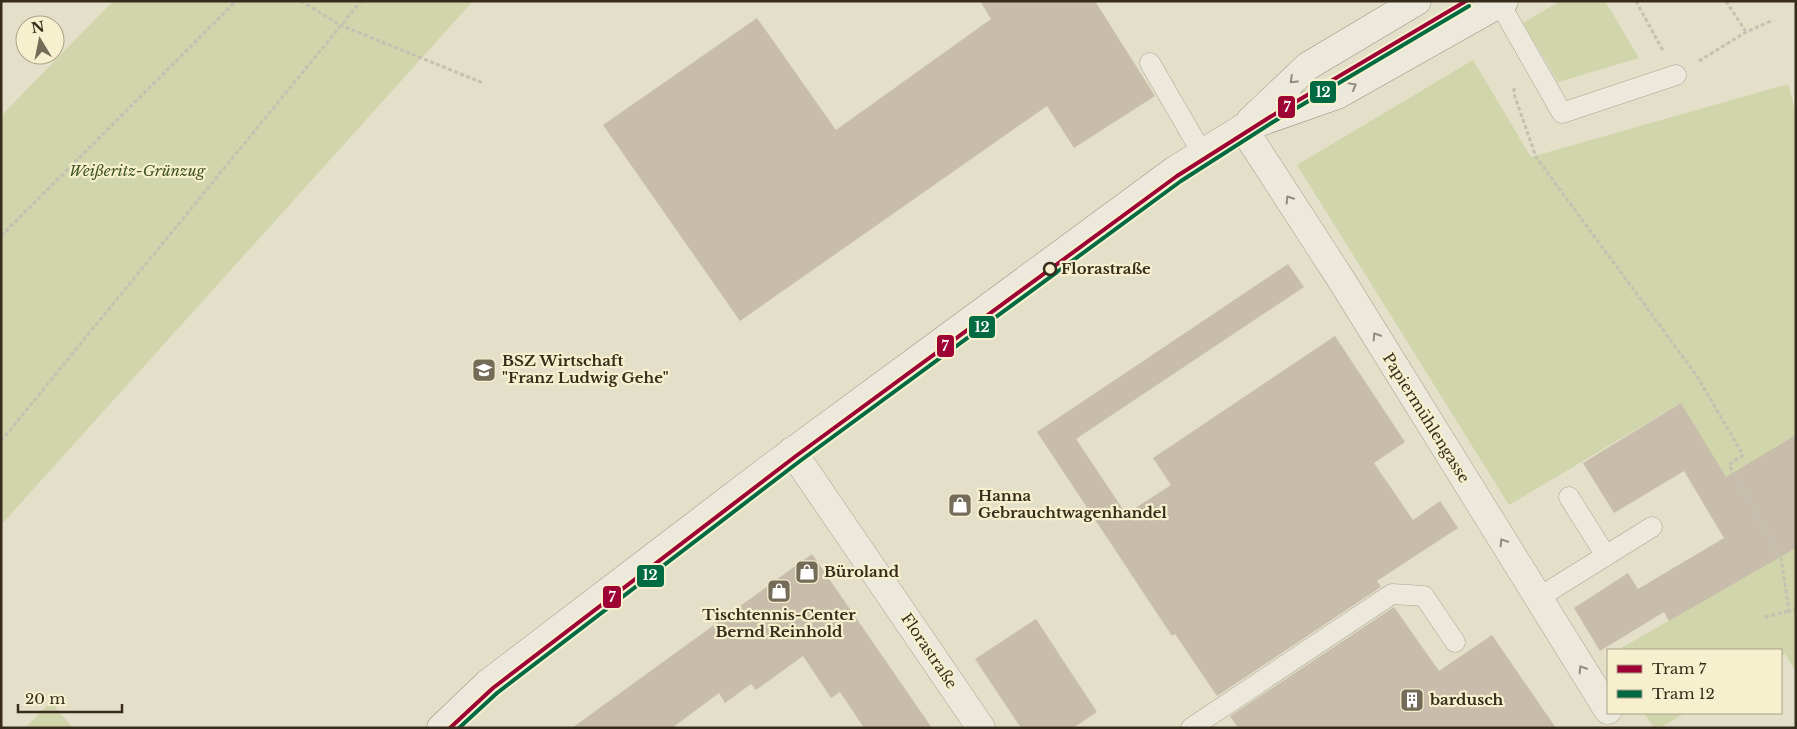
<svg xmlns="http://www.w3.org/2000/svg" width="1797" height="729" font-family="'Libre Baskerville',serif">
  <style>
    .green { fill: #d0d5ab }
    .building { fill: #c8bdaa }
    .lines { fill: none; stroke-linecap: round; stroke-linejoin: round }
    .lane-casing { stroke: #a9a393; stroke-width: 21 }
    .street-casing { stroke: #a9a393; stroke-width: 29 }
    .secondary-casing { stroke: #989383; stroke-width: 29 }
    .path { stroke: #c4c0b2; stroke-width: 3; stroke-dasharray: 4 2.5; stroke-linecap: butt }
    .lane { stroke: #ece9dc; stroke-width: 20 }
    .street { stroke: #ece9dc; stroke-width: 28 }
    .secondary { stroke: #ece9dc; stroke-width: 28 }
    .tram-1-casing { stroke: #f6f0ce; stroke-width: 8 }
    .tram-2-casing { stroke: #f6f0ce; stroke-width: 8 }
    .tram-1 { stroke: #9e0234; stroke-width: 4 }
    .tram-2 { stroke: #006b42; stroke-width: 4 }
    .oneway { stroke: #928a7c }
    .stop-dot { fill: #f6f0ce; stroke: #372c1c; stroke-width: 2.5 }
    .labels { text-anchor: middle; stroke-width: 4.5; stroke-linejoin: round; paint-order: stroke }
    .park-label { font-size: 15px; font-style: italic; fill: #415421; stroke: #f6f0ce }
    .stop-label { font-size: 15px; font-weight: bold; fill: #372c1c; stroke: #f6f0ce; text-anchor: start }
    .poi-label { font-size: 15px; font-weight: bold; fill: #372c1c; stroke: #f6f0ce; text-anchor: start }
    .street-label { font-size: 15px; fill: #372c1c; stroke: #f6f0ce }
    .line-badge { stroke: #f6f0ce; stroke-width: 2 }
    .badge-label { font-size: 14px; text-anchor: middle; font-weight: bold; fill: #fff }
  </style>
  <rect width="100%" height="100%" fill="#e4dfc9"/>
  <path class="green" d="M113 1H473L1 525V116Z
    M1560 1H1605L1639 58 1558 82 1523 23Z
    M1473 60 1531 157 1788 84 1796 114V672L1785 654 1781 656V650H1618L1773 561 1681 403 1509 505 1297 165Z
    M51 702 73 728H25Z
    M1644 713H1685L1660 728H1654Z"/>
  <path class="building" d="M980 1H1095L1155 96 1074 148 1047 106 740 321 603 125 757 18 836 130 991 19Z
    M1288 264 1304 287 1076 439 1126 514 1171 485 1153 458 1335 336 1405 442 1374 463 1413 520 1440 501 1458 528 1377 581 1381 587 1217 696 1175 634 1172 636 1037 432Z
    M1681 403 1726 477 1796 435V548L1669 621 1664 612 1600 651 1574 608 1628 573 1638 589 1724 538 1684 471 1614 513 1583 463Z
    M812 554 932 728H864L840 692 831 698 803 656 756 690 751 684 725 703 719 693 672 728H572Z
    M1394 607 1439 671 1492 635 1556 728H1238L1230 716Z
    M1036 619 1097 712 1073 728H1021L975 659Z"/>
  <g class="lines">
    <g class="lane-casing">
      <path id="lane" d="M1500 4 1562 113 1676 75
        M1150 63 1202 153
        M1569 497 1606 556
        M1538 598 1652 527
        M1191 728 1392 594 1424 596 1455 642"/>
    </g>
    <g class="street-casing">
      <path id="street" d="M1243 128 1342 281 1608 710
        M792 451 981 728"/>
    </g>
    <g class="secondary-casing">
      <path id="secondary" d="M1251 120 1308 66 1417 1
        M441 728 487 684 770 468 1175 170 1243 128 1337 95 1504 1"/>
    </g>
    <path class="path" d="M301 1 340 25 483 83
      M1636 1 1663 51
      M1726 1 1746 32
      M1699 61 1746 32 1773 20
      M1514 88V94L1536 157 1697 376 1743 455 1729 465 1781 558 1789 611 1796 610
      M1 236 236 1
      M1 441 361 1
      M1765 617 1789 611"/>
    <use href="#lane" class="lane"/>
    <use href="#street" class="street"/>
    <use href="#secondary" class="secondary"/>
    <g class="tram-1-casing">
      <path id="tram-1" d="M450 728 493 688 796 456 1177 176 1270 117 1466 1"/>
    </g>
    <g class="tram-2-casing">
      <path id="tram-2" d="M459 728 497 693 800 461 1181 181 1273 122 1469 6"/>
    </g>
    <use href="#tram-1" class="tram-1"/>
    <use href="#tram-2" class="tram-2"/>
  </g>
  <defs><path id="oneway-chevron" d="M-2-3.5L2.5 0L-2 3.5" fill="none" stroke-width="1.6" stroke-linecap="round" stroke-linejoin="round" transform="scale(1.25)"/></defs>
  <g class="oneway">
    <use href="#oneway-chevron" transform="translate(1293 80) rotate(137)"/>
    <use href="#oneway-chevron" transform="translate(1353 86) rotate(-29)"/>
    <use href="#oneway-chevron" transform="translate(1289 199) rotate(-123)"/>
    <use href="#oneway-chevron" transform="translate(1376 336) rotate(-122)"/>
    <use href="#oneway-chevron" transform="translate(1503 542) rotate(-122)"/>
    <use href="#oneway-chevron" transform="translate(1582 669) rotate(-122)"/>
  </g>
  <defs>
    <g id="school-square" transform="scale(1.25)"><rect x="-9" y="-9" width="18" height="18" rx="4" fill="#746b59" stroke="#f6f0ce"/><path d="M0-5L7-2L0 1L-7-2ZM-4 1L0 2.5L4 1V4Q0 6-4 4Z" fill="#fff"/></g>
    <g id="shop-square" transform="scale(1.25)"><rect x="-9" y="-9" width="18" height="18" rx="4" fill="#746b59" stroke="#f6f0ce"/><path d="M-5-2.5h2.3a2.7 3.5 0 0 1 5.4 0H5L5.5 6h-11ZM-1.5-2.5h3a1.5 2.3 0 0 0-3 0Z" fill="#fff"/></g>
    <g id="building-square" transform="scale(1.25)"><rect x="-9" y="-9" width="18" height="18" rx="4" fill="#746b59" stroke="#f6f0ce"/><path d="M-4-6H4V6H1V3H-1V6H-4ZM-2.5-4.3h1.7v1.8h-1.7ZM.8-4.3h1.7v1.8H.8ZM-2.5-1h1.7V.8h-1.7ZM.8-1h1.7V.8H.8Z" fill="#fff"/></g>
  </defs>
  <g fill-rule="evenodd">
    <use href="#school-square" x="484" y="370"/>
    <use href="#shop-square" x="960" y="505"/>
    <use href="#shop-square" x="807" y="572"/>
    <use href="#shop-square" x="779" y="591"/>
    <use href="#building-square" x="1412" y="700"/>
  </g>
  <circle class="stop-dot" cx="1050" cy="269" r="6"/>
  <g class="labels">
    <g class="park-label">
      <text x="137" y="176">Weißeritz-Grünzug</text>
    </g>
    <g class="stop-label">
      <text x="1061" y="274">Florastraße</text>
    </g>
    <g class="poi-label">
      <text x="502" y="366">BSZ Wirtschaft<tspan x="502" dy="17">"Franz Ludwig Gehe"</tspan></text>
      <text x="978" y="501">Hanna<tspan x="978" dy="17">Gebrauchtwagenhandel</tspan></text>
      <text x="824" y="577">Büroland</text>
      <text x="779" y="620" text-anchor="middle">Tischtennis-Center<tspan x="779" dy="17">Bernd Reinhold</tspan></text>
      <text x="1430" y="705">bardusch</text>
    </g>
    <g class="street-label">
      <text transform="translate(1426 418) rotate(58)" y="5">Papiermühlengasse</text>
      <text transform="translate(929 651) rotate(56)" y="5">Florastraße</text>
    </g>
  </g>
  <g class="line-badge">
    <rect x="1309" y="80" width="28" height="24" rx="5" fill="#006b42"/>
    <rect x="1277" y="95" width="19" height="24" rx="5" fill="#9e0234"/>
    <rect x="968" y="315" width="28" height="24" rx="5" fill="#006b42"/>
    <rect x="936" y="334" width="19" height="24" rx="5" fill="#9e0234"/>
    <rect x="636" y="564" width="29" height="24" rx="5" fill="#006b42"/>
    <rect x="602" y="585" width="20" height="24" rx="5" fill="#9e0234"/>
  </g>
  <g class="badge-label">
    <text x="1323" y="97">12</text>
    <text x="1287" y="112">7</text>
    <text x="982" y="332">12</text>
    <text x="945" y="351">7</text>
    <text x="650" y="580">12</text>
    <text x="612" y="602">7</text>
  </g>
  <rect width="1797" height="729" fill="none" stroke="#372c1c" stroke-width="5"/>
  <rect x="1607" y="649" width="175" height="65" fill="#f6f0ce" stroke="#aaa287"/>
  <rect x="1617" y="665" width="25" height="8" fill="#9e0234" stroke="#aaa287"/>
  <text x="1652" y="674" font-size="15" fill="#372c1c">Tram 7</text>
  <rect x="1617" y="690" width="25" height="8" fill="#006b42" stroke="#aaa287"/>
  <text x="1652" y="699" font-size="15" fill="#372c1c">Tram 12</text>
  <g transform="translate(40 40) rotate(350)"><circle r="24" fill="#f6f0ce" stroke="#aaa287"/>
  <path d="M0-4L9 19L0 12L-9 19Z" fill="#746b59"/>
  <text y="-8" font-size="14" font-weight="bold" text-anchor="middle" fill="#372c1c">N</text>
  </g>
  <path d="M18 704v8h104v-8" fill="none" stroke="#372c1c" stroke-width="2.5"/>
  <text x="25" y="704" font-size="15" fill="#372c1c" stroke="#f6f0ce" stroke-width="4" paint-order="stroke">20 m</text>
</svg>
